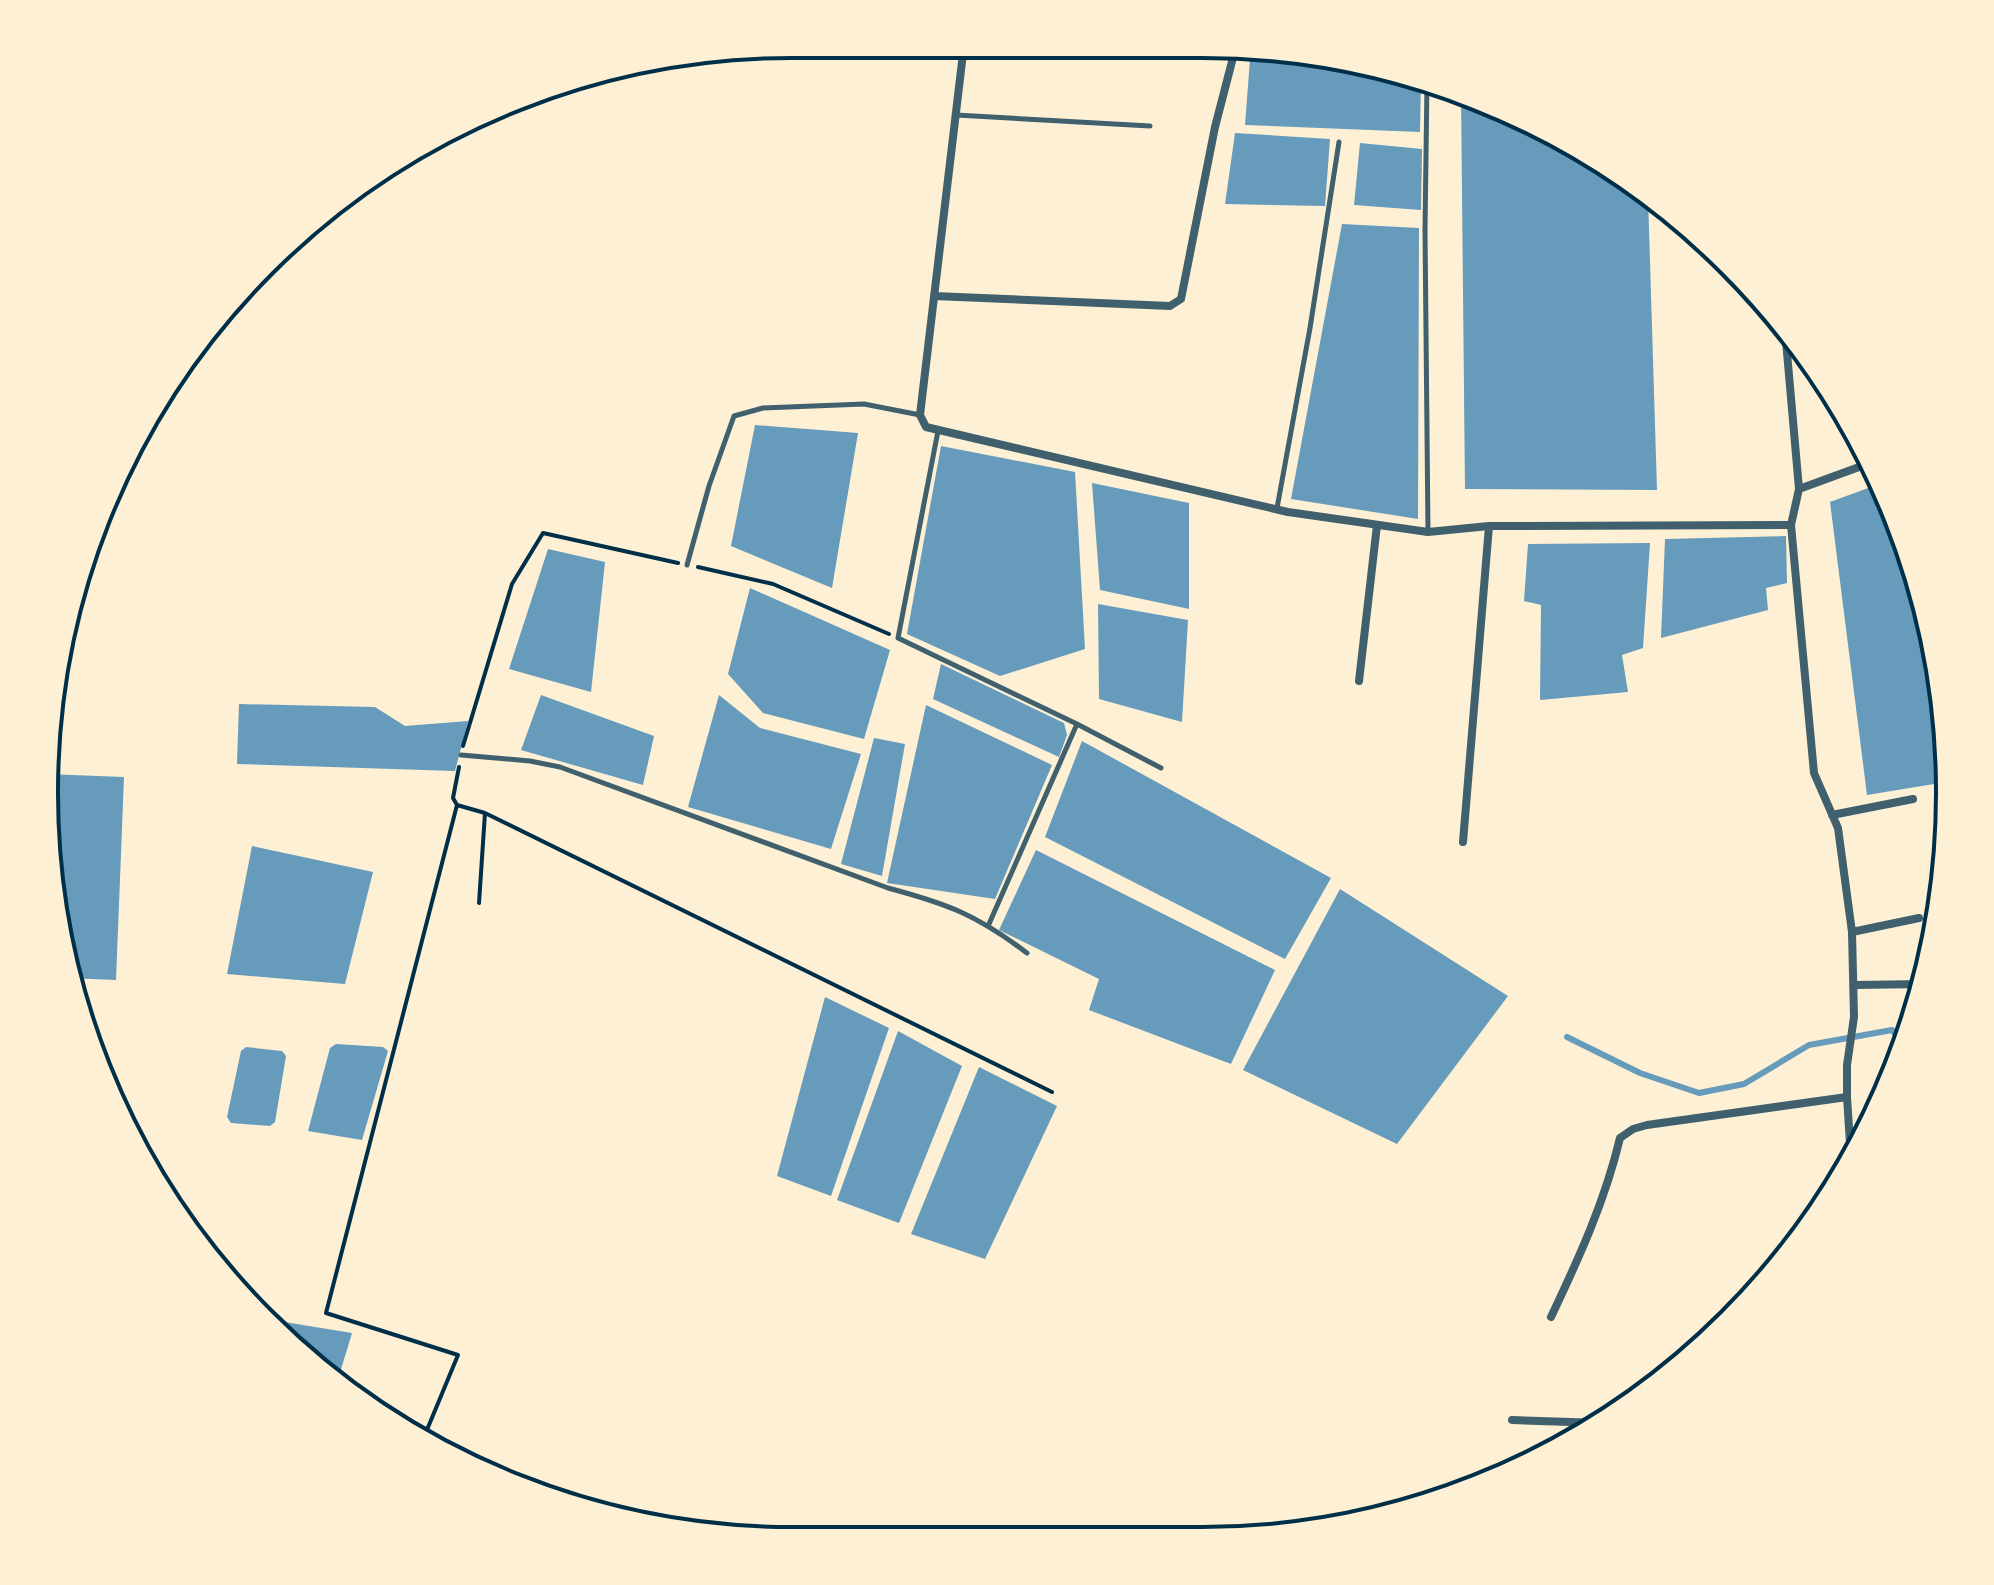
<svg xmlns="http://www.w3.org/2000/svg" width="1994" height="1585" font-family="Mulish,sans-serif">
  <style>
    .water { fill: #669bbc }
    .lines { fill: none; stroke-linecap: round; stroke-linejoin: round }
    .stream { stroke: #669bbc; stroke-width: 6 }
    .path { stroke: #003049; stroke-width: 4 }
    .service { stroke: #3f606c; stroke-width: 5 }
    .minor { stroke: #3f606c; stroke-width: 8 }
    .rim { fill: none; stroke: #003049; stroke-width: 4 }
  </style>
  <rect width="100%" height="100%" fill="#fdf0d5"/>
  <path class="water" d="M1251 46 1421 80 1420 132 1245 125Z
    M1461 92 1576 145 1648 196 1657 490 1465 489Z
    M1235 133 1330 139 1325 206 1225 204Z
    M1360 143 1422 149 1421 210 1354 205Z
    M1342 224 1419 228 1418 519 1291 499Z
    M755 425 858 433 832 588 731 546Z
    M941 446 1075 472 1085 649 1000 676 907 634Z
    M1092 483 1189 503V609L1100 590Z
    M1879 484 1910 552 1944 695 1946 782 1867 795 1830 502Z
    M1786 536 1787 583 1766 588 1768 610 1661 638 1665 539Z
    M1650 543 1643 648 1622 655 1628 692 1540 700 1541 605 1524 601 1528 544Z
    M548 549 605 562 591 692 509 669Z
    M750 588 890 650 864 739 763 713 728 674Z
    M1098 604 1188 620 1182 722 1099 699Z
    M941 664 1064 723 1067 735 1059 757 933 699Z
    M541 695 654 736 643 785 521 750Z
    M719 695 760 728 861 754 831 849 688 807Z
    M239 704 375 707 405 726 468 721 455 771 237 764Z
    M926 705 1052 765 995 899 887 883Z
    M874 738 905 744 882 876 841 864Z
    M1082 741 1331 878 1285 959 1045 837Z
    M46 774 124 777 116 980 68 978 44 792Z
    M252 846 373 872 345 984 227 974Z
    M1036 850 1275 970 1231 1064 1089 1010 1099 979 999 930Z
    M1340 889 1508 996 1397 1144 1243 1070Z
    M825 997 889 1028 831 1196 777 1176Z
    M898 1031 962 1066 899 1223 837 1200Z
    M336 1044 383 1047 388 1051 362 1140 308 1131 330 1048Z
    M246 1047 282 1051 286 1056 275 1122 270 1126 231 1123 227 1117 241 1051Z
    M979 1067 1057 1106 985 1259 911 1234Z
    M266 1319 352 1333 336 1386Z"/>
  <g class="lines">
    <path class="stream" d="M1567 1037 1640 1073 1699 1093 1744 1084 1809 1045 1892 1030 1903 1043"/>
    <path class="path" d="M698 567 773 584 889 634
      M463 746 512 584 543 533 678 563
      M459 767 453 798 457 805 485 813 1052 1092
      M479 903 485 813
      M424 1437 458 1355 326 1313 457 805"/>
    <path class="service" d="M1427 81 1425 230 1428 532
      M956 115 1150 126
      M938 431 898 638 1077 724 989 924
      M1277 508 1310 328 1339 142
      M687 565 709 486 734 416 763 408 864 404 920 415
      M1077 724 1161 768
      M461 755 530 761 560 767 888 888C948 904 977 915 1027 953"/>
    <path class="minor" d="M964 45 920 415 926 427 1288 512 1428 532 1489 526 1791 525
      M934 296 1170 306 1181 299 1215 127 1236 46
      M1786 341 1799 489
      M1359 681 1377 525
      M1832 815 1913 799
      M1463 842 1489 526
      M1852 932 1919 918
      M1855 985 1925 984
      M1851 1159 1847 1097V1065L1854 1017 1852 932 1838 828 1814 773 1791 525 1799 489 1870 463
      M1551 1317C1579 1258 1605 1201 1620 1138L1633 1129 1647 1125 1847 1097
      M1512 1420 1601 1423"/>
  </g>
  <path d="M0 0H1994V1585H0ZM792 58H1202A734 734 0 0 1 1936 792V793A734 734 0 0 1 1202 1527H792A734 734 0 0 1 58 793V792A734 734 0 0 1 792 58Z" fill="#fdf0d5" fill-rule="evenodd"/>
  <path class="rim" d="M792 58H1202A734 734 0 0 1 1936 792V793A734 734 0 0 1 1202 1527H792A734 734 0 0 1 58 793V792A734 734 0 0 1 792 58Z"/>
</svg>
